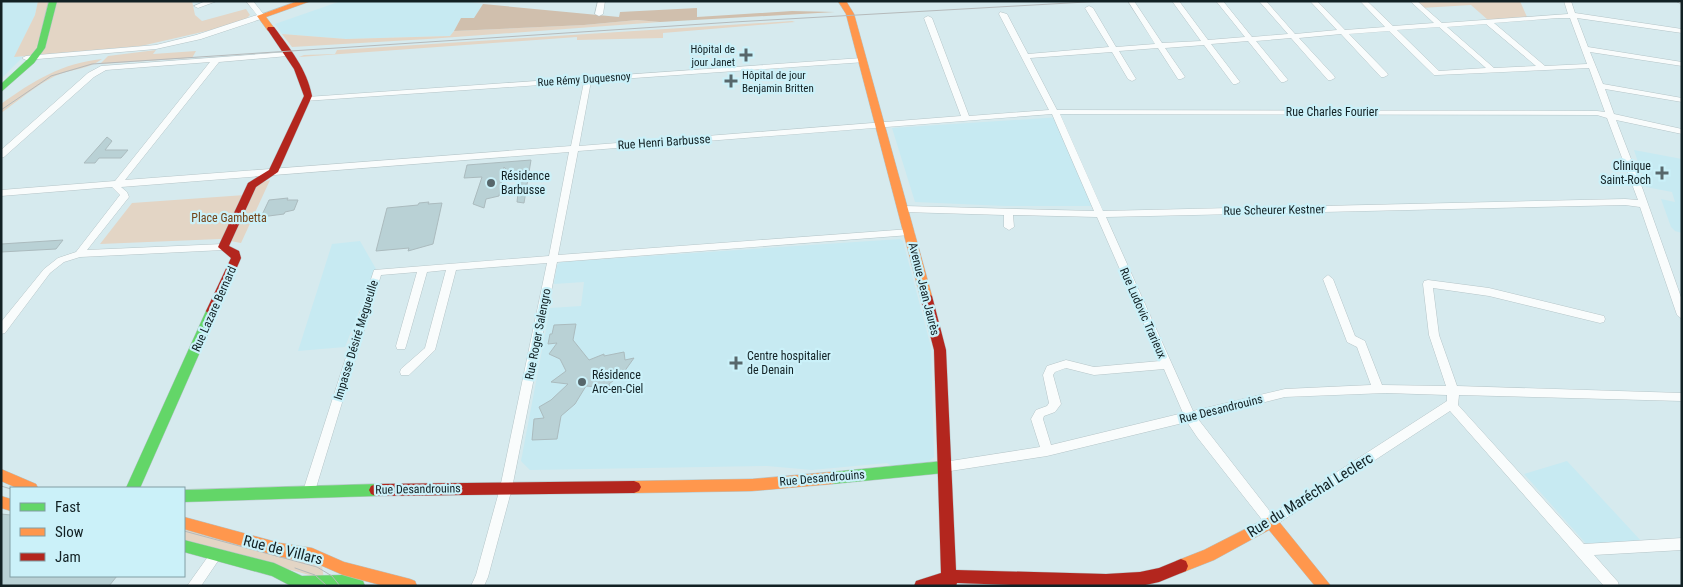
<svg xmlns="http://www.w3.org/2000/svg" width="1683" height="587" font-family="'Roboto Condensed',sans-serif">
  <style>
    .built { fill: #c7eaf2 }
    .green { fill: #e3d5c5 }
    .forest { fill: #d0bfad }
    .building { fill: #b9d1d5; stroke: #abbbbe }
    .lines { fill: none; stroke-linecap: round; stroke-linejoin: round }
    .street-casing { stroke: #b5c5c8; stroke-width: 1 }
    .fast-casing { stroke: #b5c5c8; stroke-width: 1 }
    .slow-casing { stroke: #b5c5c8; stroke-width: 1 }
    .jam-casing { stroke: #b5c5c8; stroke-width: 1 }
    .street { fill: #f9fcfc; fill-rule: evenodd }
    .fast { fill: #63d668; fill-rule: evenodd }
    .slow { fill: #ff974d; fill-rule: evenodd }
    .jam { fill: #b3261e; fill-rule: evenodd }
    .tram { stroke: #b5babb; stroke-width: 1 }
    .poi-dot { fill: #57676b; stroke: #cbf1f9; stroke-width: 2 }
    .labels { text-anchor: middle; stroke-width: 4.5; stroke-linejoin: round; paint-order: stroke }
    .far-poi-label { font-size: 11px; fill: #122124; stroke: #cbf1f9; text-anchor: end }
    .far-street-label { font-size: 11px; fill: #122124; stroke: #cbf1f9 }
    .street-label { font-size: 12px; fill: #122124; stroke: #cbf1f9 }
    .poi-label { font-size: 12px; fill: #122124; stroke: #cbf1f9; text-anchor: start }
    .park-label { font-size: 12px; fill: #724319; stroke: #cbf1f9 }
    .near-street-label { font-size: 15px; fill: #122124; stroke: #cbf1f9 }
  </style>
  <rect width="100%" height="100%" fill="#d6eaee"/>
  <path class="built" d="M1 1H38L35 15 15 56 23 57 1 79Z
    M341 1H465L483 4 474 18H461L451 36 346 39 282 34 275 24Z
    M1060 117 1096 206H1005L915 202 892 128Z
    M1634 150 1682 159V233L1675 231 1671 227 1661 199 1675 202 1672 192 1646 187Z
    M900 239 903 241 931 347 934 457 927 463 893 467 887 463 812 470 767 466 530 470 521 461 550 308 581 306 584 282 554 284 557 265 561 262Z
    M360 241 376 269 345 347 298 351 332 244Z
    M1567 461 1643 543 1590 548 1524 474Z"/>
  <path class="green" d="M38 1H192L195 15 202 21 246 9 250 15 246 19 211 30 141 46 14 57 35 15Z
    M1414 1H1520L1527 17 1488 20 1471 5 1421 8Z
    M637 20 660 22 428 39 292 47 282 34 346 39 450 36 454 31 584 25Z
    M792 21 795 22 663 33V38L577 40V37L299 57 304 55 335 54 337 50Z
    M156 50 153 54 196 51 192 58 100 64 108 56Z
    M102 59C90 69 70 69 55 76 35 86 18 101 1 113V104C33 81 62 63 102 59Z
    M270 180 241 243 220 239 100 244 132 203 245 195 260 183Z
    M184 528 318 564 322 566 324 579 184 541Z"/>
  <path class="forest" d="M483 4 619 17 620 12 697 8V17L792 11 835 12 660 22 637 20 584 25 454 31 461 18H474Z"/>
  <path class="building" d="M107 137 112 141 105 150H128L121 158H99L95 163H84Z
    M531 160 524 203 517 202 519 184 504 167 499 196 486 199 484 208 473 204 482 177 464 178 467 165Z
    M288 198 287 200H298L294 210 285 212 284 214 261 217 269 200Z
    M429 202 428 204 442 203 433 244 408 251 409 248 376 251 387 208 418 205 419 203Z
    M63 240 56 249 1 252V244Z
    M576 324 573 340 589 360 604 354V356L624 352 625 360 634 358 624 372 609 384 610 388 586 386 575 404 561 416 557 439 532 440 534 419 544 418 539 407 551 400 568 384 551 382 566 371 560 359 549 354 557 343 548 344 550 334H552L554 325Z
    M1 514 11 515V576H117L109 586H1Z"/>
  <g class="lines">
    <g class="street-casing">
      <path id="street" d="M206 1H217L198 8 194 6Z
        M246 1H253L265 16 264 18 201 39 156 49 26 60 22 58 26 56 156 45 196 35 257 15Z
        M598 1H605L603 14 599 16 595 14Z
        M1128 1H1134L1162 43 1201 41 1172 1H1179L1208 40 1245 37 1216 1H1223L1252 37 1288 34 1259 1H1266L1295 34 1337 30 1310 1H1317L1345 30 1385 27 1360 1H1367L1393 26 1434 23 1410 1H1417L1442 23 1568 14 1564 1H1571L1575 13 1682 29V33L1577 18 1588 47 1682 62V66L1590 52 1603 84 1682 98V102L1605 89 1614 114 1682 129V134L1616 120 1643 190 1682 300V319L1677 315 1640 207 1625 205 1106 217 1193 411 1285 389 1371 385 1357 347 1347 342 1346 339 1323 279 1328 275 1333 279 1355 336 1365 341 1366 344 1382 385 1446 386 1429 335 1423 284 1424 281 1428 280 1489 288 1604 316 1605 319 1604 322 1600 323 1489 296 1433 288 1439 335 1457 386 1682 393V401L1459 395 1458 405 1584 544 1682 538V550L1594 555 1618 582 1619 586H1604L1450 411 1271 528 1267 526 1197 437 1187 422 1047 456 944 472 940 471 938 467 940 463 944 462 1040 447 1031 419 1036 410 1047 406 1049 403 1043 375 1047 366 1066 360 1094 367 1160 361 1097 217 1013 215 1014 227 1009 230 1004 227V215L904 212 899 209 904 206 1094 211 1052 114 578 151 558 255 910 229 915 232 910 235 557 262 512 488 488 577 484 586H471L476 575 500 488 547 263 456 270 435 350 409 375H401L400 372 401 369 425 348 446 270 427 272 406 346 405 349H397L396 346 417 272 381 275 315 491 313 495 309 496 305 495 303 491 374 270 549 256 569 152 121 187 127 192 129 197 87 250 223 244 228 247 223 250 80 257 64 262 50 273 5 333 1 334V322L44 269 58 258 76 252 120 195 112 187 1 196V190L115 181 210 62 106 70 94 77 4 157 1 158V150L88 73 101 66 288 52 292 54 288 56 219 62 125 180 571 146 584 82 304 101 303 99 307 97 862 58H865V62L591 81 579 146 961 116 924 18 928 16 932 18 969 116 1049 110 999 14 1000 12 1007 14 1028 54 1109 47 1085 8 1089 6 1093 8 1116 47 1155 44ZM1558 18H1570L1587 64 1545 66 1494 23ZM1486 24 1536 66 1494 68 1447 27ZM1439 27 1486 68 1439 71 1397 30ZM1389 31 1434 75H1437L1589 68 1605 112 1597 111 1057 110 1030 58 1112 52 1128 79 1132 81 1136 79 1119 51 1158 48 1178 79H1181L1185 77 1165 48 1204 45 1233 84H1236L1240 82 1211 44 1248 41 1281 82H1284L1288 80 1256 41 1291 38 1328 80H1331L1335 78 1334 76 1299 38 1341 34 1381 77H1384L1388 75 1387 73 1349 34ZM1060 114 1597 115 1607 118 1638 200 1625 199 1103 211ZM1066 368 1094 375 1164 369 1183 413 1051 445 1043 419 1044 416 1055 412 1061 404 1053 375 1055 372ZM1386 393 1447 395V401L1272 514 1198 419 1285 397Z
        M1676 1H1682V4Z
        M216 549 220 551 222 555 201 586H187L212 551Z"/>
    </g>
    <g class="fast-casing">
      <path id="fast" d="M49 1H57L45 48 34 63 1 92V84L28 59 37 48Z
        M212 307 216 308 218 311 140 488H126L206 311 208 308Z
        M944 461 949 463 951 467 949 471 944 473 832 484 827 482 825 478 827 474 832 472Z
        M376 484 381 486 383 490 381 494 376 496 184 502V490Z
        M184 540 274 563 302 576 342 575 363 581 365 586H291L272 576 184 552Z"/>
    </g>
    <g class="slow-casing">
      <path id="slow" d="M298 1H311L266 17 275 29 274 31H268L257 16Z
        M838 1H846L854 14 932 296 926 300 920 296 846 14Z
        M1 469 36 484 38 488H17L1 481Z
        M832 472 837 474 839 478 837 482 832 484 752 491 634 493 629 491 627 487 629 483 634 481 752 479Z
        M1 496 11 499V511L1 508Z
        M1271 516 1276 518 1331 586H1315L1269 530 1214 560 1181 573 1176 571 1174 566 1176 561 1204 550Z
        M184 517 280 543 312 548 344 562 410 579 415 581 417 586H384L343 575 311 561 280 557 184 529Z"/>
    </g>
    <g class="jam-casing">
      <path id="jam" d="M268 27H274C290 49 307 69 312 96L278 172 256 187 229 246 239 251 241 258 218 311 216 314H208L206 311 231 258 218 247 248 183 269 170 304 96 294 69 267 29Z
        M926 292 932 296 946 350 956 570 1106 574 1140 572 1159 568 1181 559 1186 561 1188 566 1186 571 1159 582 1141 586H1043L957 583 956 586H914L916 581 941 573 934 350 920 296Z
        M634 481 639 483 641 487 639 491 634 493 376 496 371 494 369 490 371 486 376 484Z"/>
    </g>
    <use href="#street" class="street"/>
    <use href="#fast" class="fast"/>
    <use href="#slow" class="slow"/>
    <use href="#jam" class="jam"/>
    <path class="tram" d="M1 110 51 76 92 64 734 22 1104 1
      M1 486 11 489
      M184 531 317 567 332 576 340 586
      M295 568 315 575 327 586"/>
  </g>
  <g class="poi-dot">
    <path d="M743.5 47.5h5v5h5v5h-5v5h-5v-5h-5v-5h5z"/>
    <path d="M728.5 73.5h5v5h5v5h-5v5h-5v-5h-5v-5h5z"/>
    <path d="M1659.5 165.5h5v5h5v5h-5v5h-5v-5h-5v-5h5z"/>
    <circle cx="491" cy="183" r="5"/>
    <path d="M733.5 355.5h5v5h5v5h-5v5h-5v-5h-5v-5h5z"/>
    <circle cx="582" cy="382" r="5"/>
  </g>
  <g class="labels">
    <g class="far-poi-label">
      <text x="735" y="53">Hôpital de<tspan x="735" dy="13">jour Janet</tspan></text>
      <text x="742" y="79" text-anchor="start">Hôpital de jour<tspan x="742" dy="13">Benjamin Britten</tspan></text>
    </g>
    <g class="far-street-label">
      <text transform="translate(584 79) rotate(-4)" y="4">Rue Rémy Duquesnoy</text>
    </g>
    <g class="street-label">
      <text x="1332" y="116">Rue Charles Fourier</text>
      <text transform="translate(664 142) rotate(-4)" y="4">Rue Henri Barbusse</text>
      <text transform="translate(1274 210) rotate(-1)" y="4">Rue Scheurer Kestner</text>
      <text transform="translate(924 289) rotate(76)" y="4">Avenue Jean Jaurès</text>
      <text transform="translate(214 309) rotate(-66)" y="4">Rue Lazare Bernard</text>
      <text transform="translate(1143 313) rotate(66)" y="4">Rue Ludovic Trarieux</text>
      <text transform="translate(538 334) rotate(-79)" y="4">Rue Roger Salengro</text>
      <text transform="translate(356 340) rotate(-73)" y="4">Impasse Désiré Megueulle</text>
      <text transform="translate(1221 409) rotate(-14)" y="4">Rue Desandrouins</text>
      <text transform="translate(822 478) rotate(-5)" y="4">Rue Desandrouins</text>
      <text transform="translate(418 489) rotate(-1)" y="4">Rue Desandrouins</text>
    </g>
    <g class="poi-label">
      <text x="1651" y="170" text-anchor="end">Clinique<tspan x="1651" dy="14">Saint-Roch</tspan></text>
      <text x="501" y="180">Résidence<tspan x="501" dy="14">Barbusse</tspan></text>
      <text x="747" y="360">Centre hospitalier<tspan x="747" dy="14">de Denain</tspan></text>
      <text x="592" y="379">Résidence<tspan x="592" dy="14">Arc-en-Ciel</tspan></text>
    </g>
    <g class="park-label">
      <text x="229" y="222">Place Gambetta</text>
    </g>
    <g class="near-street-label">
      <text transform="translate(1310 495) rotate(-32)" y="5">Rue du Maréchal Leclerc</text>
      <text transform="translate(283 550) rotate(14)" y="5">Rue de Villars</text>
    </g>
  </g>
  <rect width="1683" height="587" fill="none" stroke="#122124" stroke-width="5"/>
  <rect x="10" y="487" width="175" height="90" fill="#cbf1f9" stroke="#819ea4"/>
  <rect x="20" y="503" width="25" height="8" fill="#63d668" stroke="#819ea4"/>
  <text x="55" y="512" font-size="15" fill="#122124">Fast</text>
  <rect x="20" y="528" width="25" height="8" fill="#ff974d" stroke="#819ea4"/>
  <text x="55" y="537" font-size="15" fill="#122124">Slow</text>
  <rect x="20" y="553" width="25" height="8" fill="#b3261e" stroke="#819ea4"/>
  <text x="55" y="562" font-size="15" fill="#122124">Jam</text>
</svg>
